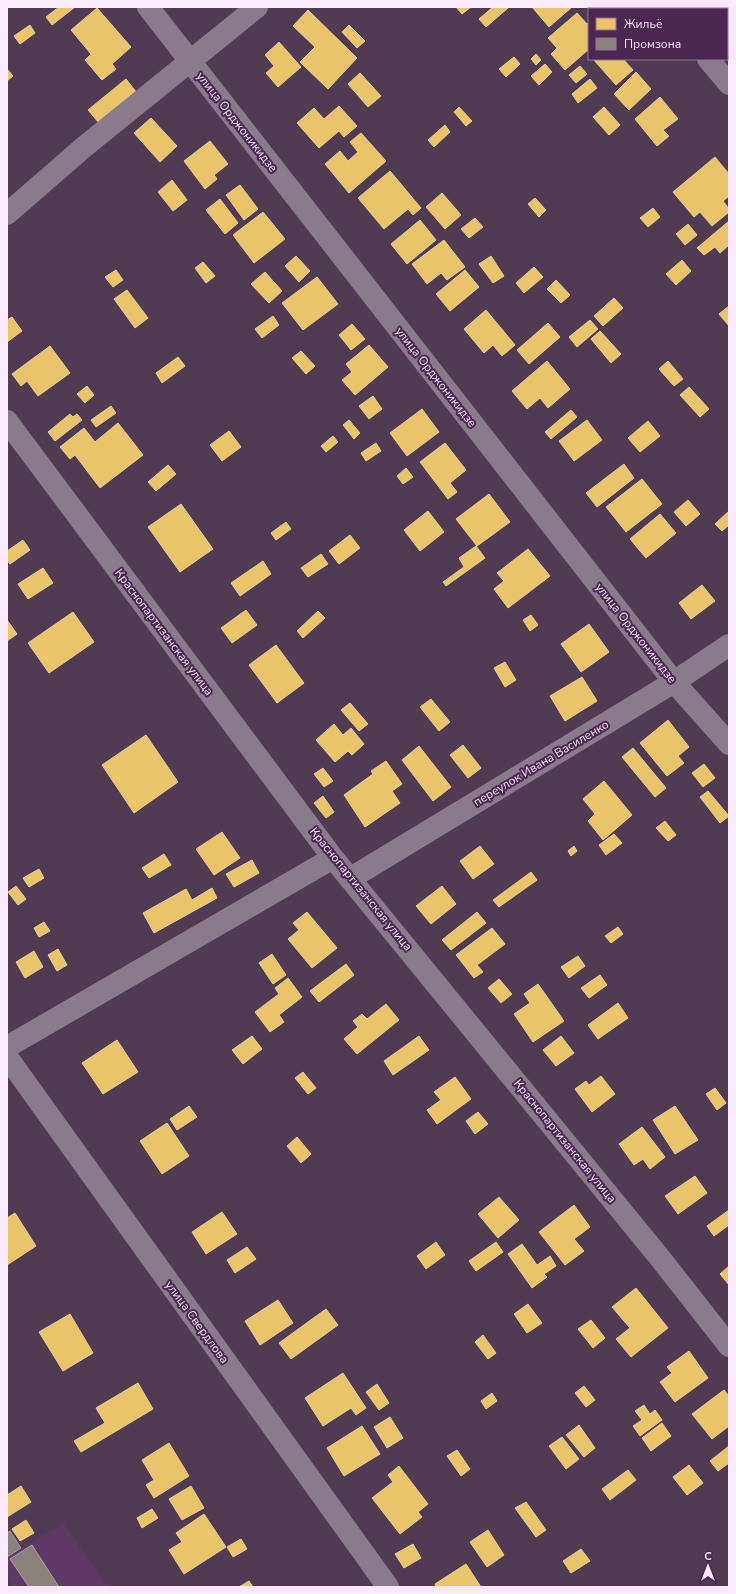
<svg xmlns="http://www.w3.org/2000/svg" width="736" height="1594" font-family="'Nunito Sans',sans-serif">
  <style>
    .built { fill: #5f3865 }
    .homes { fill: #e9c46a; stroke: #eecf96 }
    .industry { fill: #8a817c; stroke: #aca0a3 }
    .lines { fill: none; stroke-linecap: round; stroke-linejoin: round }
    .minor { stroke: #8a7b8c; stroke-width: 22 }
    .labels { text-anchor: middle; stroke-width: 4; stroke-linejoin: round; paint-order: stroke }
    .street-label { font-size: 12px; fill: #fae8fd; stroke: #4b2752 }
  </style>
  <rect width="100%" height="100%" fill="#503b53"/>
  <path class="built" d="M63 1523 108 1587H14L7 1576V1557Z"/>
  <path class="homes" d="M59 7H75L52 25 46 17Z
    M456 7H471L462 14Z
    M493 7 508 8 486 27 479 19Z
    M532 7H572L549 27Z
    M703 7H729V17L727 19V9H701Z
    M97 8 131 47 112 64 116 69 102 80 85 60 91 54 71 30Z
    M308 10 357 58 328 89 300 62 315 47 293 26Z
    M577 13 587 24 589 22V49L565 70 551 54 557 48 548 38Z
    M30 25 35 33 20 44 14 36Z
    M349 25 365 41 357 48 342 32Z
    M279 42 301 67 278 87 266 73 274 66 265 55Z
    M536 54 541 60 536 65 531 59Z
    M514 57 520 64 506 77 499 69Z
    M593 59H623L633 70 616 85Z
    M545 64 552 72 539 85 531 76Z
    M580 66 587 74 576 83 569 75Z
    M7 69 13 76 7 81Z
    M636 72 651 89 629 110 614 94Z
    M360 73 381 96 368 107 348 84Z
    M126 79 137 93 99 123 88 110Z
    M590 79 597 88 578 103 572 94Z
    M660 97 678 119 663 130 669 136 657 146 635 119Z
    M339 106 357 126 344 137 339 131 319 148 297 123 314 108 324 119Z
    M459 107 472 121 466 126 454 112Z
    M604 107 620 125 609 135 593 117Z
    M151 118 177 146 160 162 134 133Z
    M445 125 450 132 434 147 428 140Z
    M361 133 386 161 349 193 325 164 340 151 348 161 358 152 350 142Z
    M210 141 228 164 214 175 217 179 205 189 184 161Z
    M715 157 729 174V196L723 201 729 209V212L712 226 700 212 694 217 673 192Z
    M390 171 421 208 413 215 408 209 384 229 358 198Z
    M172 180 187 200 173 211 158 192Z
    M240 185 258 209 244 220 226 195Z
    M442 193 461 215 445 229 426 207Z
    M535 198 546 210 539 217 528 204Z
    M220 199 238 223 225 234 206 210Z
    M653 208 660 217 648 227 640 218Z
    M263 212 285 239 254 263 233 235Z
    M475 218 483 227 469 238 461 229Z
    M420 220 436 240 407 264 391 244Z
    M729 221V245L720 253 715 247 704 255 697 248Z
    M688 224 697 235 685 245 676 234Z
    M444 240 465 267 447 280 441 273 427 284 412 264Z
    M296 256 310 271 299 282 285 266Z
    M491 256 504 276 493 283 479 264Z
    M682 260 691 271 676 285 666 274Z
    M203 262 215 276 206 283 195 268Z
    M534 267 543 277 524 293 516 283Z
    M116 270 123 280 113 287 105 277Z
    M465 270 479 287 450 311 436 294Z
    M265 272 282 291 269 303 251 284Z
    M317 277 338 304 303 330 282 303Z
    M556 280 570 295 561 303 547 289Z
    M127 290 148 318 135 328 114 299Z
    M614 298 623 308 603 326 594 316Z
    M729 306V326L719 314Z
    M486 310 515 345 502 356 493 345 484 353 464 329Z
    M273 316 279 325 262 338 255 329Z
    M12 317 22 331 7 342V320Z
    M590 320 598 329 577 347 569 337Z
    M548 323 560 337 529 364 517 350Z
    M352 324 365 339 351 350 339 335Z
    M600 331 621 354 611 363 591 339Z
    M369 345 388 367 355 395 342 380 352 372 346 364Z
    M50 346 70 373 38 396 27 381 21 386 12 374Z
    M301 351 315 366 306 374 292 358Z
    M178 357 185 366 162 383 156 373Z
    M547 361 570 389 548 408 540 398 527 409 512 391Z
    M668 361 683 379 674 386 659 369Z
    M87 386 94 395 85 403 77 394Z
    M689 387 709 409 700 417 680 395Z
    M373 396 382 409 369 419 359 406Z
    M111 406 116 413 96 427 91 420Z
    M422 409 439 432 407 456 390 433Z
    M571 410 577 417 551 439 545 432Z
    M70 414 73 417 77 414 82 420 55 441 48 432Z
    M349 420 360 433 354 439 343 425Z
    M587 420 602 440 574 461 559 441Z
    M648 421 660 436 640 452 628 438Z
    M118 423 143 455 100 488 75 455 70 459 60 447 84 428 95 442Z
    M229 431 241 447 222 461 210 445Z
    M333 436 338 442 326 452 321 446Z
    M376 443 381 451 366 461 361 453Z
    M445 443 466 470 450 483 457 492 448 499 420 462Z
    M624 464 634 478 597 507 586 493Z
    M168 465 176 474 156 491 148 482Z
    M406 468 413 477 403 484 397 476Z
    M642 479 662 504 626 532 606 507Z
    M489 494 510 522 477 546 456 519Z
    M688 500 700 514 686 526 674 512Z
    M181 504 213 549 180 572 148 527Z
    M428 511 444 532 420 551 404 530Z
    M729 511V525L722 531 715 524Z
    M660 514 676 533 646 558 630 539Z
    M286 522 291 529 276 540 271 533Z
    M350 535 360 548 339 564 329 551Z
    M23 540 30 550 10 564 7 560V551Z
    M476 546 485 558 446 586 443 582 464 567 459 558Z
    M528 549 550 576 508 608 494 589 504 581 497 573Z
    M321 554 328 564 308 577 301 568Z
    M263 561 271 574 240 596 231 583Z
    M43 568 53 583 28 599 18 584Z
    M702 585 715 601 691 619 679 603Z
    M246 610 257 625 232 643 221 628Z
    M318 611 325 618 303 638 297 631Z
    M73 612 94 642 49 673 28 643Z
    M531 615 538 625 530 631 523 620Z
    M7 620 17 634 7 641Z
    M589 624 609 652 581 672 561 644Z
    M276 645 304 683 277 703 249 665Z
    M505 662 516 680 505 687 494 668Z
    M582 677 597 701 565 721 550 696Z
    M431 699 450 722 439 731 420 707Z
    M350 703 368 724 359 731 341 710Z
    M668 720 689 747 678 756 684 763 667 776 640 743Z
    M334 724 343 735 351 728 364 744 352 755 348 751 335 762 316 740Z
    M146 735 178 782 134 813 102 765Z
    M463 745 481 768 468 778 450 755Z
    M419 746 451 787 433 801 402 760Z
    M633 748 666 788 655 797 622 757Z
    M386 761 402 784 392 791 400 803 365 827 344 795 373 774 371 771Z
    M704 764 715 778 703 787 692 773Z
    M323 768 333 781 324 787 314 774Z
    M604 781 632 815 603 840 588 821 595 814 583 799Z
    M708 791 729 816 720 823 700 797Z
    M323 796 334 812 326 818 314 803Z
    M665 821 676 835 668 841 656 828Z
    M222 832 240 858 214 875 196 849Z
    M614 834 622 843 606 855 599 845Z
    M480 846 494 864 473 879 460 861Z
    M574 846 577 851 571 856 568 851Z
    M164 854 171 865 149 878 142 868Z
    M252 860 259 873 234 887 226 874Z
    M39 869 44 878 29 887 23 878Z
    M531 872 537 880 499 907 493 900Z
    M16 886 26 899 18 905 8 892Z
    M442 886 456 904 431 924 416 906Z
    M212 888 217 898 154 933 143 913 186 889 192 900Z
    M307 912 337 948 312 968 288 939 299 930 293 923Z
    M477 912 486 923 451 950 442 940Z
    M44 922 50 931 39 937 34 928Z
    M618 927 623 934 611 943 605 936Z
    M492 928 505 944 477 965 483 972 474 978 456 955Z
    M58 949 67 965 57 971 48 955Z
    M34 951 43 967 25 978 16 962Z
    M272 954 286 975 273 984 259 963Z
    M578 956 585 966 569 978 561 967Z
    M346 964 354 975 319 1002 310 991Z
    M600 975 607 985 589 998 581 988Z
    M288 978 302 997 279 1015 284 1022 270 1032 255 1012 279 994 275 988Z
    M499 979 512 994 501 1003 488 988Z
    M538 984 564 1021 533 1042 514 1014 530 1003 524 994Z
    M618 1003 628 1018 598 1039 588 1025Z
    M386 1004 399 1020 357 1054 344 1039 358 1027 353 1021 362 1014 367 1019Z
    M252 1036 262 1049 243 1064 232 1050Z
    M419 1036 429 1050 393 1075 384 1061Z
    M561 1036 574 1053 556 1066 543 1050Z
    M117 1040 138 1072 103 1094 82 1063Z
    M303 1072 316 1088 308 1094 295 1078Z
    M601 1076 615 1094 592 1112 575 1089 586 1081 589 1085Z
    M455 1077 471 1099 437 1124 427 1110 441 1100 434 1092Z
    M715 1088 726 1103 717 1110 706 1094Z
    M189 1106 197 1117 177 1130 170 1119Z
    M675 1106 698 1140 675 1154 653 1120Z
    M478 1112 488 1124 475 1134 466 1121Z
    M167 1123 189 1156 162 1174 140 1141Z
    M642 1127 665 1157 650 1169 643 1159 634 1165 619 1144Z
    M297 1137 311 1154 301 1163 287 1146Z
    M695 1176 707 1193 678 1214 665 1196Z
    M499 1197 519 1220 498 1238 478 1214Z
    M574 1205 590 1227 574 1239 584 1251 565 1265 539 1232Z
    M729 1210V1225L714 1236 707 1226Z
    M222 1212 237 1234 206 1254 192 1232Z
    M15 1213 36 1246 7 1265V1218Z
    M436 1242 445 1255 426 1269 417 1256Z
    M496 1242 503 1252 476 1271 469 1261Z
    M522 1244 537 1265 550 1256 556 1266 544 1274 547 1277 532 1288 508 1254Z
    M247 1247 256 1259 235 1273 227 1260Z
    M729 1266V1285L720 1274Z
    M636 1288 668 1328 631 1357 616 1339 630 1328 612 1307Z
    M278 1300 293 1323 260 1345 245 1321Z
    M528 1304 542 1323 527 1333 514 1314Z
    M326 1309 338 1325 291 1359 279 1343Z
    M70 1314 93 1353 63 1371 39 1332Z
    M591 1320 605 1338 593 1348 578 1329Z
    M483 1335 496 1353 488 1359 475 1342Z
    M689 1351 708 1378 675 1402 660 1382 672 1373 667 1367Z
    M343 1373 366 1408 356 1415 351 1408 323 1426 305 1398Z
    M138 1383 153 1409 81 1452 74 1441 105 1423 96 1408Z
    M377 1384 389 1403 379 1410 366 1392Z
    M584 1386 595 1400 586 1407 575 1393Z
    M724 1390 729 1396V1426L712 1439 692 1414Z
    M492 1393 497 1401 486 1409 481 1401Z
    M644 1405 650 1414 655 1410 662 1420 640 1436 633 1426 642 1420 635 1411Z
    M390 1417 403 1438 387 1448 374 1427Z
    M662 1423 671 1436 651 1451 642 1438Z
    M579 1425 595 1448 584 1457 566 1435Z
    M362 1426 380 1454 344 1476 327 1448Z
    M562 1437 579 1459 566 1469 549 1446Z
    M169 1443 189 1476 154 1498 146 1485 154 1480 142 1460Z
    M729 1446V1463L718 1471 710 1461Z
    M457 1450 470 1469 461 1476 447 1456Z
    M689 1465 703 1483 687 1495 673 1477Z
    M399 1466 428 1504 418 1512 422 1517 400 1534 372 1498 393 1482 388 1475Z
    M628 1470 636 1480 610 1500 602 1489Z
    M21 1486 31 1502 7 1517V1495Z
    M191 1486 204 1508 182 1520 169 1499Z
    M526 1502 546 1530 536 1537 515 1508Z
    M152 1509 158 1518 142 1528 137 1518Z
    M204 1514 226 1547 184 1574 169 1550 182 1542 176 1533Z
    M26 1520 34 1533 20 1541 12 1529Z
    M488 1530 504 1555 487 1567 470 1542Z
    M241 1539 247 1549 233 1557 227 1547Z
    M413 1544 421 1558 404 1568 395 1554Z
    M581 1549 590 1561 571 1573 563 1561Z
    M466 1564 481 1587H436L435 1584Z
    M249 1581 253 1587H239Z"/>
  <path class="industry" d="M10 1531 21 1548 7 1557V1533Z
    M32 1545 59 1587H29L10 1559Z"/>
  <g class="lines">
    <path class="minor" d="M148 7 674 682 729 744
      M665 7 666 9
      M708 59 729 84
      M7 214 84 147 257 7
      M7 421 333 858 660 1258 729 1346
      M351 878 674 682 729 645
      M7 1047 333 858
      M7 1057 388 1587"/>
  </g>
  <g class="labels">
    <g class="street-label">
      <text transform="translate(237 122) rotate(52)" y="4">улица Орджоникидзе</text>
      <text transform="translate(436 377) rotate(52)" y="4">улица Орджоникидзе</text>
      <text transform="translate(164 632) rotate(53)" y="4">Краснопартизанская улица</text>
      <text transform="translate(636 633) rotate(52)" y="4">улица Орджоникидзе</text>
      <text transform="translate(541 763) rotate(-31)" y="4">переулок Ивана Василенко</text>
      <text transform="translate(361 889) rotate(51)" y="4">Краснопартизанская улица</text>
      <text transform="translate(565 1141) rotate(51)" y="4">Краснопартизанская улица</text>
      <text transform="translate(197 1322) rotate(54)" y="4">улица Свердлова</text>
    </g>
  </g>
  <rect width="736" height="1594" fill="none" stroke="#fae8fd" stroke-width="16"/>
  <rect x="588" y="8" width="140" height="52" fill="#4b2752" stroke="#917496"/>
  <rect x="596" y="18" width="20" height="12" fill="#e9c46a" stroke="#917496"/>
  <text x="624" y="28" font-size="12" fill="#fae8fd">Жильё</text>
  <rect x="596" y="38" width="20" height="12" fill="#8a817c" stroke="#917496"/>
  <text x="624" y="48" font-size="12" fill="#fae8fd">Промзона</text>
  <g transform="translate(708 1566)" stroke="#4b2752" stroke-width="3" paint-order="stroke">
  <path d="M0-3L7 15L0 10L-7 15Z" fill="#fae8fd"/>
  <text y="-6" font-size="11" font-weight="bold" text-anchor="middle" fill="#fae8fd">С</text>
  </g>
</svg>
